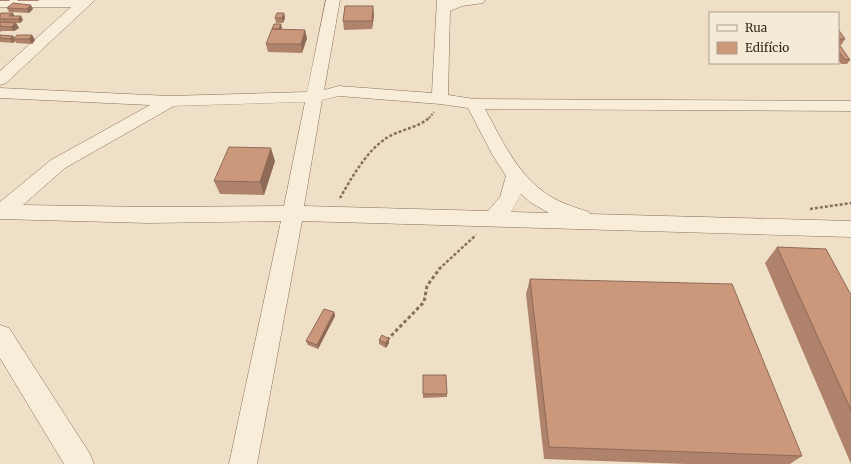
<svg xmlns="http://www.w3.org/2000/svg" width="851" height="464" font-family="Merriweather,serif">
  <style>
    .lines { fill: none; stroke-linecap: round; stroke-linejoin: round }
    .minor-casing { stroke: #88715c; stroke-width: 1 }
    .path-far2 { stroke: #88715c; stroke-width: 2; stroke-dasharray: 2 1.5; stroke-linecap: butt }
    .path-far1 { stroke: #88715c; stroke-width: 2.5; stroke-dasharray: 3 2; stroke-linecap: butt }
    .path { stroke: #88715c; stroke-width: 3; stroke-dasharray: 3.5 2.5; stroke-linecap: butt }
    .minor { fill: #f8edd9; fill-rule: evenodd }
    .wall { fill: #af836b }
    .shaded-wall { fill: #8e6a57 }
    .building { fill: #cb987c; stroke: #8e6a57 }
  </style>
  <rect width="100%" height="100%" fill="#eedfc6"/>
  <g class="lines">
    <g class="minor-casing">
      <path id="minor" d="M0 0H95L6 83 0 85V71L71 7H0Z
        M326 0H340L324 90 339 86 432 93 437 0H485L483 3 462 6 450 11 448 95 474 99 851 101V111L485 109C501 138 516 172 544 192 557 202 574 207 589 212L590 214 851 221V237L302 221 257 464H229L281 221 149 223 0 219V202L51 160 150 105 0 98V88L170 96 307 92ZM339 96 440 104 468 108 492 154 506 176 500 197 488 211 304 206 322 100ZM305 102 284 206 149 207 23 205 65 168 174 106ZM521 194 530 202 549 213 511 212Z
        M0 325 9 328 90 454 94 464H64L0 358Z"/>
    </g>
    <path class="path-far2" d="M429 118 434 112"/>
    <path class="path-far1" d="M340 198C352 177 367 150 388 137 402 129 418 128 430 117
      M810 209 851 203
      M439 269 476 235"/>
    <path class="path" d="M387 340 424 302 427 286 440 268"/>
    <use href="#minor" class="minor"/>
  </g>
  <path class="wall" d="M0 0H10L9 1H0Z
    M17 0H39L38 1H18Z
    M7 8 33 9 29 13 9 12Z
    M284 13 285 18 283 23H276L275 18Z
    M0 14 14 16H21L23 20 20 23H16L19 28 14 31H2L0 32Z
    M374 15 372 29 344 30 343 21Z
    M281 24V29L307 38 302 53 268 52 266 44Z
    M838 29 845 39 840 47 850 60 847 64H841L838 59Z
    M0 35 13 36 15 38 32 35 35 40 32 44 16 43 15 41 13 43 0 42Z
    M275 161 264 195 220 194 214 181Z
    M777 247 851 295V464L765 263Z
    M530 279 802 456 790 464H686L544 459 526 294Z
    M334 312 335 316 318 349 308 345 306 341Z
    M389 339V343L386 348 379 344V340Z
    M423 375 447 394V397L423 398Z"/>
  <path class="shaded-wall" d="M31 5 33 9 29 13 27 9Z
    M373 6 374 15 372 29V21Z
    M13 13 15 17 9 16Z
    M284 13 285 18 283 23 282 18Z
    M21 16 23 20 20 23 18 19Z
    M16 23 19 28 14 31 11 27Z
    M281 24 282 28 279 37 278 32Z
    M305 30 307 38 302 53 301 44Z
    M32 35 35 40 32 44 29 39Z
    M13 36 15 39H13L15 41 13 43 10 39Z
    M271 148 275 161 264 195 260 182Z
    M334 312 335 316 318 349 317 345Z
    M389 339V343L386 348 385 343Z"/>
  <path class="building" d="M13 3 31 5 27 9 7 8Z
    M345 6H373L372 21H343Z
    M1 13H13L9 16H21L18 19H0V14Z
    M277 13H284L282 18H275Z
    M0 22 16 23 11 27 0 26Z
    M274 24H281L279 29H272Z
    M272 29 305 30 301 44H266Z
    M838 29 845 39H838Z
    M0 35 13 36 10 39 0 38Z
    M17 35H32L29 39H13Z
    M838 47H841L850 60 844 59 838 50Z
    M229 147 271 148 260 182 214 181Z
    M777 247 826 249 851 295V410Z
    M530 279 732 284 802 456 549 447Z
    M324 309 334 312 317 345 306 341Z
    M382 335 389 339 385 343 379 340Z
    M423 375H446L447 394H423Z"/>
  <rect x="709" y="12" width="130" height="52" fill="#f5ead5" stroke="#aa9d8c"/>
  <rect x="717" y="25" width="20" height="6" fill="#f8edd9" stroke="#aa9d8c"/>
  <text x="745" y="32" font-size="12" fill="#392a1f">Rua</text>
  <rect x="717" y="42" width="20" height="12" fill="#cb987c" stroke="#aa9d8c"/>
  <text x="745" y="52" font-size="12" fill="#392a1f">Edifício</text>
</svg>
